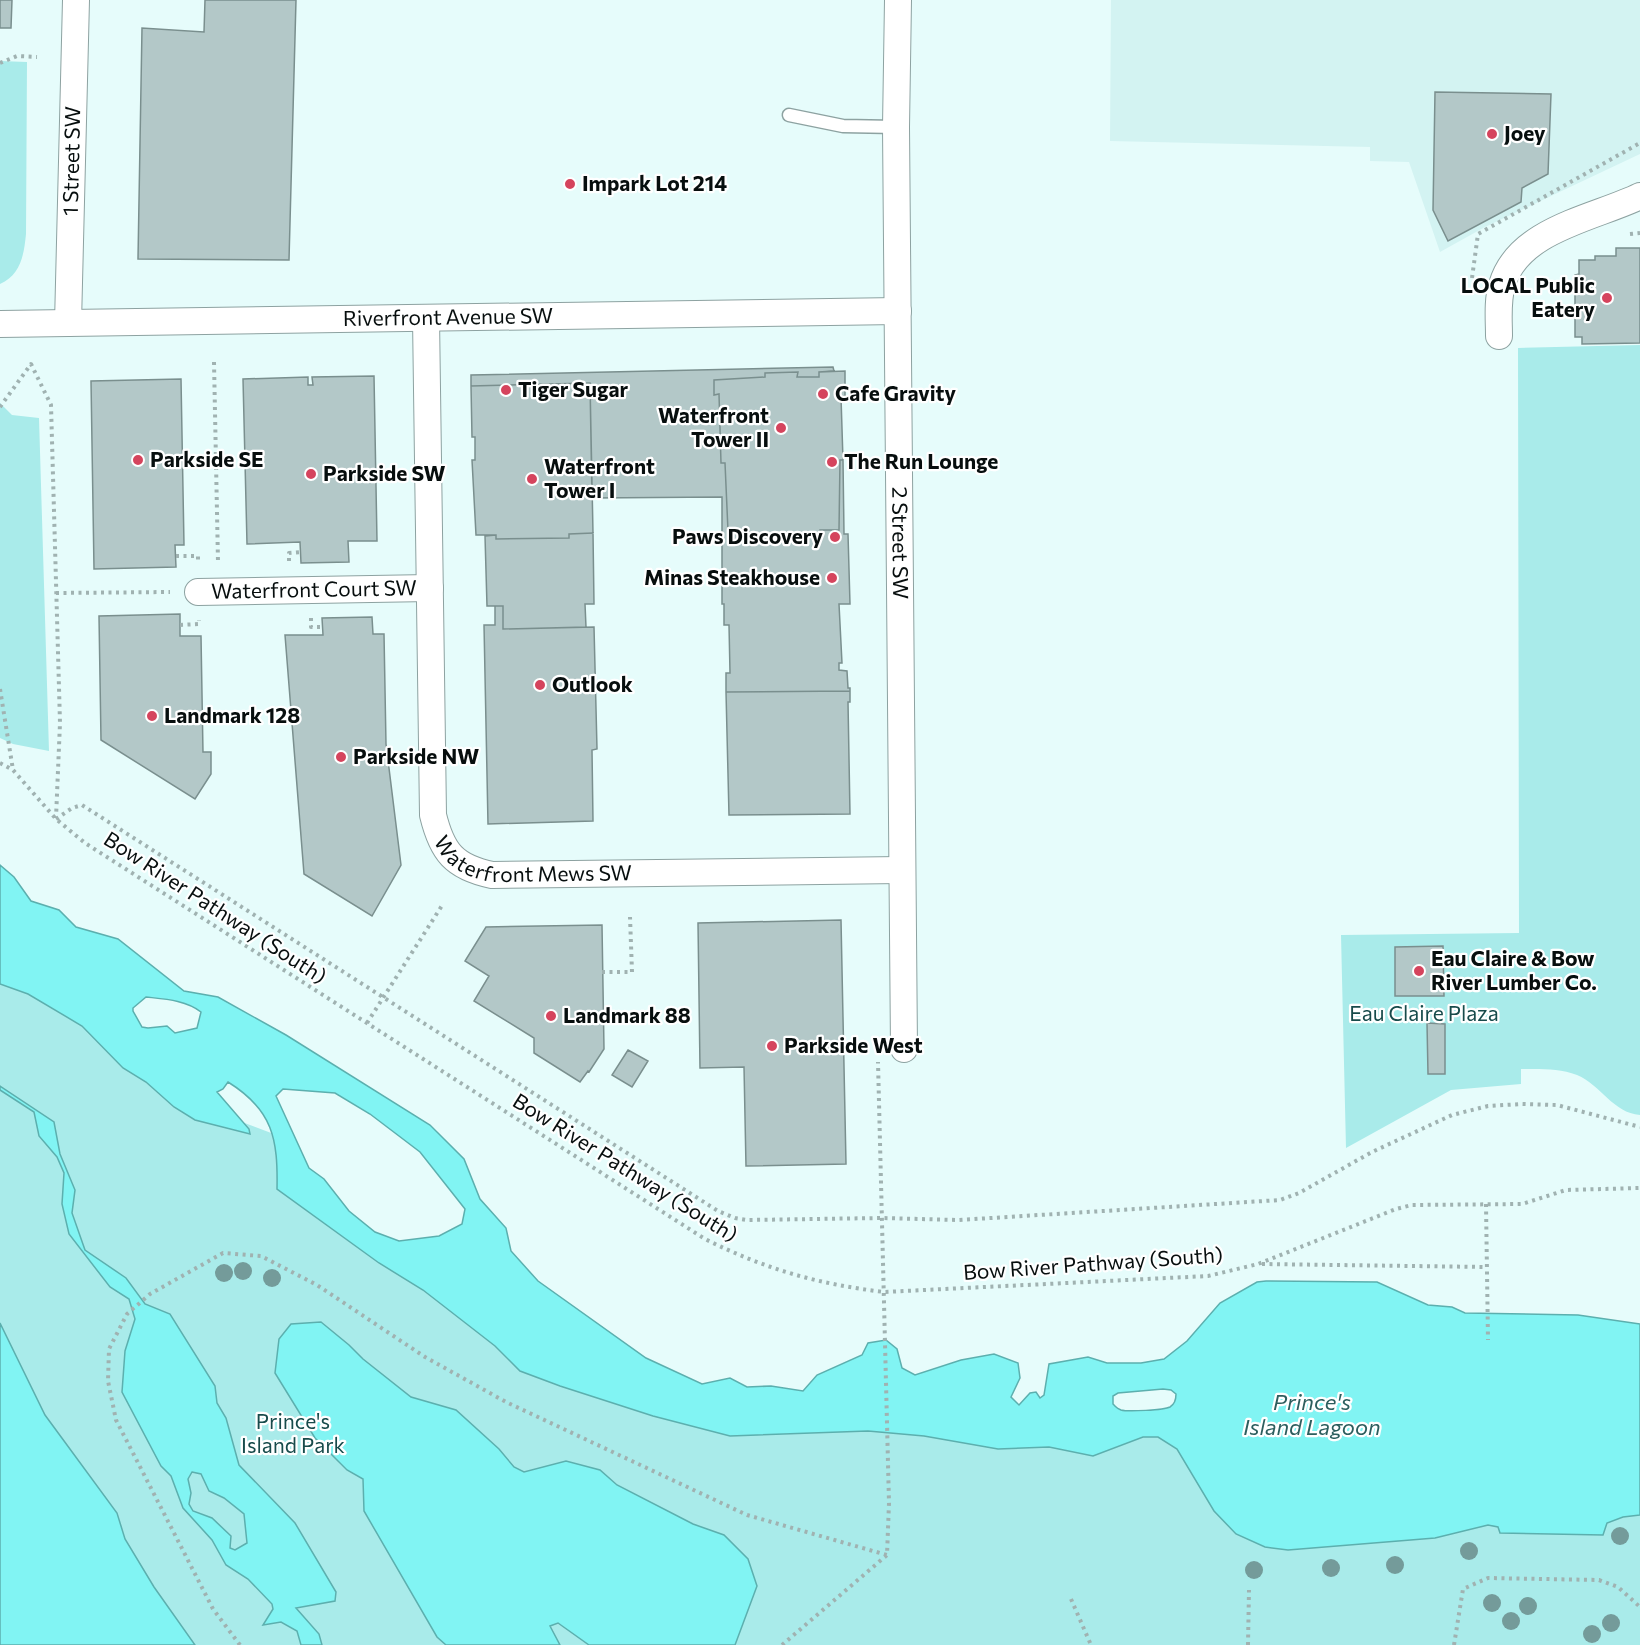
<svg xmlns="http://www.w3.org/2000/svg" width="1640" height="1645" font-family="Commissioner,sans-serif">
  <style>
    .built { fill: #d3f3f2 }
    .green { fill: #a9ebea }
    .water { fill: #81f4f3; stroke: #5cafae; stroke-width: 1.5; fill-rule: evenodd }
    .building { fill: #b3c8c8; stroke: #7a8f8e; stroke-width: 1.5 }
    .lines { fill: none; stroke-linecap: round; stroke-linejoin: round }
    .lane-casing { stroke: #8da2a1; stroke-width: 15 }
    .street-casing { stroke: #8da2a1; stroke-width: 28 }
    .path { stroke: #a0b2b1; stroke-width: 4; stroke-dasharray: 3 4.5; stroke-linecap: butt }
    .lane { stroke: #fff; stroke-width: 12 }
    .street { stroke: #fff; stroke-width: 26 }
    .tree { fill: #749b9a }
    .poi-dot { fill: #d5445d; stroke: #fff; stroke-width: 2 }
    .labels { text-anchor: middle; stroke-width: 4.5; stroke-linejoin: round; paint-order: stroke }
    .poi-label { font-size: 21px; font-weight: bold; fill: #070e0e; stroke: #fff; text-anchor: start }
    .street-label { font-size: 21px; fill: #070e0e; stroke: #fff }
    .park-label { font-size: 21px; fill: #174b4b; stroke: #fff }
    .water-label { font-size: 22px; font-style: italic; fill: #2c5e5e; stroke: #fff }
  </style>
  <rect width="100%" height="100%" fill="#e6fcfb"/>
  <path class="built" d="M1111 0H1640V154L1485 227 1440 252 1409 162 1370 161V147L1110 141Z"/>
  <path class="green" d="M0 61 27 62 26 234C24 254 21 275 0 284Z
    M1640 345V1115C1613 1113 1601 1085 1577 1075 1559 1068 1540 1069 1521 1069V1084L1451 1090 1346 1148 1341 935 1519 933 1518 348Z
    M0 403 12 415 39 418 49 751 13 744 0 738Z
    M0 976 28 983 178 1098 287 1139 330 1209 655 1407 1125 1421 1640 1506V1645H174L0 1347Z"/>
  <path class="water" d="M0 865 14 877 31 901 59 910 76 927 118 939 184 991 218 997 286 1035 430 1125 464 1159 480 1199 506 1228 511 1251 538 1281 646 1358 702 1384 730 1378 747 1387 771 1386 803 1391 817 1375 862 1355 868 1343 886 1340 897 1349 902 1368 915 1375 961 1360 994 1354 1018 1363 1020 1378 1011 1397 1019 1405 1030 1393 1036 1392 1040 1398 1044 1395 1049 1364 1088 1357 1107 1363H1141L1164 1359 1187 1341 1220 1303 1257 1282 1266 1281 1377 1282 1428 1305 1452 1307 1465 1313 1578 1315 1640 1324V1515L1623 1517 1607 1523 1603 1535 1500 1533 1498 1527 1488 1525 1435 1538 1288 1550 1265 1547 1236 1534 1214 1511 1177 1449 1158 1437H1143L1093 1456 1049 1447 998 1449 924 1436 868 1431 730 1436 653 1416 560 1386 520 1371 495 1346 423 1290 379 1263 277 1189C278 1139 273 1110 228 1082L223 1089 217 1092 249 1129 250 1134 195 1120 174 1107 146 1082 123 1068 82 1026 28 994 0 984ZM146 997C164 999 186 1000 201 1012L197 1028 175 1033 167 1026 148 1028 142 1027 133 1011V1008ZM283 1089 335 1093 370 1114 420 1152 465 1209 462 1224 439 1236 399 1241 375 1232 349 1211 324 1179 309 1168 276 1096ZM1163 1389 1171 1390 1176 1394C1176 1399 1175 1404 1170 1407 1164 1410 1128 1412 1121 1410 1116 1408 1117 1408 1113 1404V1396L1118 1393Z
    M0 1086 54 1122 60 1154 75 1190 72 1213 85 1250 126 1278 145 1304 170 1314 215 1386 217 1403 226 1418 239 1465 295 1523 336 1592 335 1601 296 1608 319 1634 322 1645H301L297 1631 281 1622 263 1625 273 1609 272 1604 248 1579 226 1565 212 1540 183 1508 171 1476 161 1466 122 1392 125 1351 135 1319 129 1299 110 1287 69 1234 62 1204 64 1173 57 1157 39 1136 34 1112 0 1090ZM192 1472 201 1474 209 1491 224 1498 244 1514 247 1543 235 1550 230 1548 231 1536 212 1518 193 1511 189 1504 191 1493 188 1479Z
    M321 1322 349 1345 363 1359 411 1397 456 1410 499 1449 514 1467 524 1472 566 1461 600 1470 617 1485 693 1524 724 1535 748 1559 757 1586 735 1645H589L558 1623 550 1626 560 1645H446L437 1637 364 1511 363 1479 347 1470 315 1438 275 1373 279 1339 291 1324Z
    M0 1323 45 1415 117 1513 125 1539 154 1587 195 1645H0Z"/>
  <path class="building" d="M0 0H12L11 28H0Z
    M205 0H296L289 260 138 259 142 28 204 32Z
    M1435 92 1551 94 1548 174 1522 188 1521 202 1448 241 1433 210Z
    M1616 248H1640V343L1582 344V337H1575V275L1579 274V260H1595V256H1616Z
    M833 367 834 371 819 372V377H797L798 372 765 373V377L714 380V395L719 394 721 463H725L728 531H749V535L820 533V530H839L840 460H843L844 534H848L850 604H839L842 663H839V670L847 671 848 688H850V691L726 692V673H730L729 625H724V604H722V497L592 498 590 383 471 386V375Z
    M845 371V396L841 397 843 460H840L839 530H820V533L749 535V531H728L725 463H721L719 394 714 395V380L765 377V373L798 372 797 377H819V372Z
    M374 376 377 541H348L349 562 301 563 300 542 247 544 243 379 308 377V385H313L312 377Z
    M181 379 184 545H175L176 567 94 569 91 381Z
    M590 383 593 533 569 534V538L496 539V535H476L472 460H475V437H472L471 386Z
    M593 533 594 604H585L586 627 503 629V606H487L485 536 496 535V539L569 538V534Z
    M495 606H503V629L594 627 597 749 592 750 593 821 488 824 484 625H495Z
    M180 614V636H201L203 752H211V774L195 799 101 740 99 616Z
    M372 617 373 634H384L386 744 401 865 372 916 304 874 285 635H323L322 618Z
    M850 691V702H848L850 814 729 815 726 692Z
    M841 920 846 1164 746 1166 744 1067 700 1068 698 923Z
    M602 925 604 1049 589 1072 588 1071 580 1082 534 1053V1038L474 1001 489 976 465 961 486 927Z
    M1443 946 1444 996H1395V947Z
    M1427 1023 1445 1024V1074H1428Z
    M628 1050 648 1061 632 1087 612 1075Z"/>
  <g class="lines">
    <g class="lane-casing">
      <path id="lane" d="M789 115 843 126 896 127"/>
    </g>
    <g class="street-casing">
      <g id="street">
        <path id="s1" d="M898 0 896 127 904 1049"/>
        <path id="s2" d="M426 318 433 815C442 852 454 867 492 875L901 870"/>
        <path id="s3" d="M68 323 76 0"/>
        <path id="s4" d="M0 324 898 311"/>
        <path d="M1499 336C1499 320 1497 301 1502 285 1518 229 1595 218 1640 196"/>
        <path id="s5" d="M198 592 430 588"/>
      </g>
    </g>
    <path class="path" d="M0 63 17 56 37 57
      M1630 234 1640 233
      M1472 278 1478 234 1640 143
      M214 362 218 562
      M0 407 31 364 51 405 60 723 56 818
      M176 556H198V564
      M289 561V553L301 552
      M56 593 170 592
      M311 618V627H322
      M180 625 199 624V620
      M0 689 13 770
      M0 763 13 770 56 819 85 843 705 1239C765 1269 817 1284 884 1292L1208 1276 1258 1264 1396 1209 1412 1205 1522 1204 1566 1190 1640 1188
      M56 819 72 808 82 805 718 1211 735 1218 747 1220 881 1218 959 1220 1264 1201 1280 1200 1299 1193 1372 1152 1452 1115 1488 1106 1522 1104 1557 1105 1640 1127
      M602 972H632L630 917
      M367 1023 443 904
      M1486 1204 1488 1340
      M1262 1264 1487 1267
      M1071 1599 1091 1645
      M240 1645 213 1609 116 1420 108 1381 109 1349 127 1314 150 1294 223 1253 261 1256 317 1285 425 1357 506 1402 747 1515 887 1555
      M782 1645 887 1555 889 1503 878 1062
      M1248 1645 1249 1590
      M1454 1645 1463 1589 1488 1578 1599 1580 1618 1587 1640 1607"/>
    <use href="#lane" class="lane"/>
    <use href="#street" class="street"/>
  </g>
  <g class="tree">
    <circle cx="243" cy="1271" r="9"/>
    <circle cx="224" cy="1273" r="9"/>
    <circle cx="272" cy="1278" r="9"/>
    <circle cx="1620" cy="1536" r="9"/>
    <circle cx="1469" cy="1551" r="9"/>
    <circle cx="1395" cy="1565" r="9"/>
    <circle cx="1331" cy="1568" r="9"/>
    <circle cx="1254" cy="1570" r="9"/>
    <circle cx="1492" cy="1603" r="9"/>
    <circle cx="1528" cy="1606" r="9"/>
    <circle cx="1511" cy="1621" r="9"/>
    <circle cx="1611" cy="1623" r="9"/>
    <circle cx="1592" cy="1634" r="9"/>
  </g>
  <g class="poi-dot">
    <circle cx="1492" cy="134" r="6"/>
    <circle cx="570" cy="184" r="6"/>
    <circle cx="1607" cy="298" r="6"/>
    <circle cx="506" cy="390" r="6"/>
    <circle cx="823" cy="394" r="6"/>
    <circle cx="781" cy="428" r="6"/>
    <circle cx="138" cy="460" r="6"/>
    <circle cx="832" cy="462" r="6"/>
    <circle cx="311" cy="474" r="6"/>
    <circle cx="532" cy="479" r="6"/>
    <circle cx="835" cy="537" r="6"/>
    <circle cx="832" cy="578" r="6"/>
    <circle cx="540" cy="685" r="6"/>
    <circle cx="152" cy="716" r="6"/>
    <circle cx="341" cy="757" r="6"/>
    <circle cx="1419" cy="971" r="6"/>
    <circle cx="551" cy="1016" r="6"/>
    <circle cx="772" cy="1046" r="6"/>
  </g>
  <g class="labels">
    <g class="poi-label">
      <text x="1504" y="141">Joey</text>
      <text x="582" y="191">Impark Lot 214</text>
      <text x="1595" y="293" text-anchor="end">LOCAL Public<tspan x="1595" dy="24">Eatery</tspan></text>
      <text x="518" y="397">Tiger Sugar</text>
      <text x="835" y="401">Cafe Gravity</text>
      <text x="769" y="423" text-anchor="end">Waterfront<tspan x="769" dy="24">Tower II</tspan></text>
      <text x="150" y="467">Parkside SE</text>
      <text x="844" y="469">The Run Lounge</text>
      <text x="544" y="474">Waterfront<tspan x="544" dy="24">Tower I</tspan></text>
      <text x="323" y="481">Parkside SW</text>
      <text x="823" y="544" text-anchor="end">Paws Discovery</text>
      <text x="820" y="585" text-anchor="end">Minas Steakhouse</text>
      <text x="552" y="692">Outlook</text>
      <text x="164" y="723">Landmark 128</text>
      <text x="353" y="764">Parkside NW</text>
      <text x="1431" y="966">Eau Claire &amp; Bow<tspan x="1431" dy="24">River Lumber Co.</tspan></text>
      <text x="563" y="1023">Landmark 88</text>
      <text x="784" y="1053">Parkside West</text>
    </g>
    <g class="street-label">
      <text dy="7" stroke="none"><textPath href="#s3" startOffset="162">1 Street SW</textPath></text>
      <text dy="7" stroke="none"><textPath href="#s4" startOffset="448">Riverfront Avenue SW</textPath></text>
      <text dy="7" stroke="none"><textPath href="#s1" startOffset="543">2 Street SW</textPath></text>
      <text dy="7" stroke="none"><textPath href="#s5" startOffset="116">Waterfront Court SW</textPath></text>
      <text dy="7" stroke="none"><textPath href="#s2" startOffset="624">Waterfront Mews SW</textPath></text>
      <text transform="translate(215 908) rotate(33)" y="7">Bow River Pathway (South)</text>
      <text transform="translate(625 1168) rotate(32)" y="7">Bow River Pathway (South)</text>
      <text transform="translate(1093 1264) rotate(-4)" y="7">Bow River Pathway (South)</text>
    </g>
    <g class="park-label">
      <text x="1424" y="1021">Eau Claire Plaza</text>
      <text x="293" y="1429">Prince's<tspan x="293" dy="24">Island Park</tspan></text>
    </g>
    <g class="water-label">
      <text x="1312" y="1410">Prince's<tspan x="1312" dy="25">Island Lagoon</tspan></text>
    </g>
  </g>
</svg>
